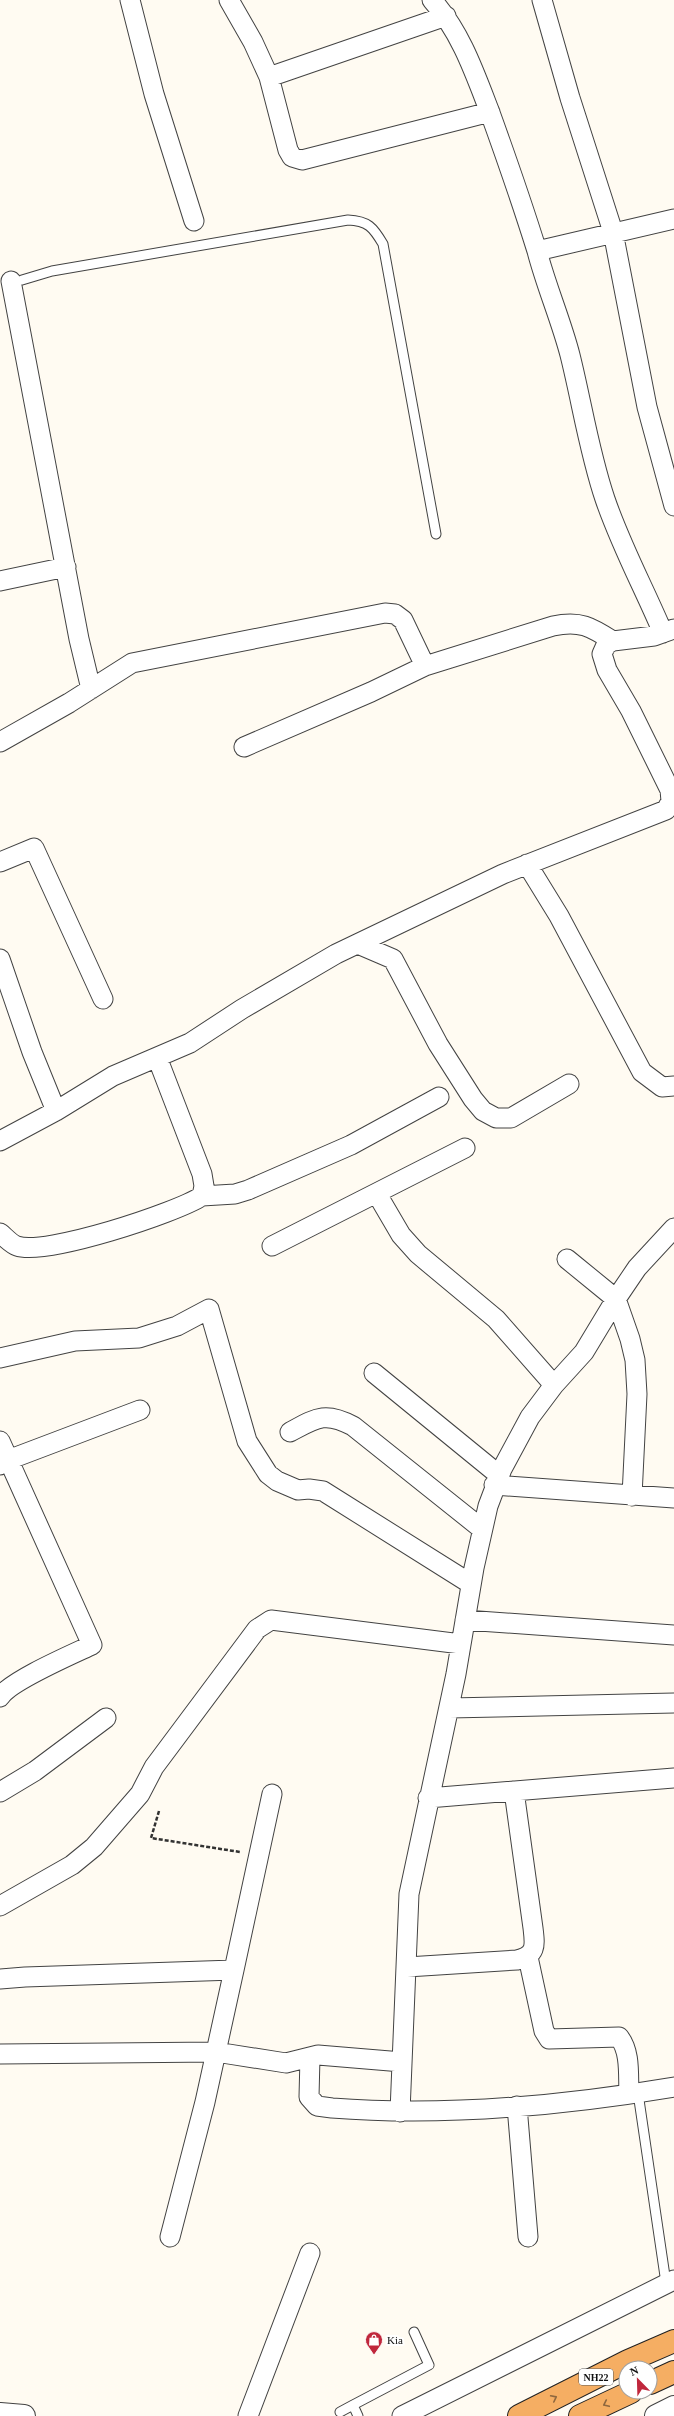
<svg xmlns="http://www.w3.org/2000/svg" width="674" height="2416" font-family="Georgia,serif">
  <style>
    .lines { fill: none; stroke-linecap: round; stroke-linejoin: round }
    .service-casing { stroke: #434343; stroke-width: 11 }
    .minor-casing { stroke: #434343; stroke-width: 21 }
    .tertiary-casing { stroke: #434343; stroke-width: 24 }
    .trunk-casing { stroke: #212121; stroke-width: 24 }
    .path { stroke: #323232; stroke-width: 2.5; stroke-dasharray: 4 2; stroke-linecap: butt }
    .service { stroke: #fff; stroke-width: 9 }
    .minor { stroke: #fff; stroke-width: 19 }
    .tertiary { stroke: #fff; stroke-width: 22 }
    .trunk { stroke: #f5ae63; stroke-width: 22 }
    .oneway { stroke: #8e673e }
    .labels { text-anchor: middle; stroke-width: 4; stroke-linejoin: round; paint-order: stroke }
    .shield { fill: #fff; stroke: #585858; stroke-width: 1 }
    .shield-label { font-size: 10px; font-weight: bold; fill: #101010 }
    .poi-label { font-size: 11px; fill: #101010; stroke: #fff; text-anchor: start }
  </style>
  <rect width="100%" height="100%" fill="#fffbf2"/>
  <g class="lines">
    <g class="service-casing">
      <path id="service" d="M22 280 52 271 348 220C368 221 373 227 383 244L436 534
        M638 2093 666 2283
        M353 2405 429 2365 414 2332
        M340 2412 353 2405 358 2416"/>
    </g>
    <g class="minor-casing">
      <path id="minor" d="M130 0 154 94 194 221
        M229 0 253 42 269 77 288 150 292 157 302 160 490 112
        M432 0C460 31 474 71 489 110 506 157 522 203 537 251L674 219
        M542 0 570 98 613 232 647 407 674 506
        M269 77 446 16
        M537 251C546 286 561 320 570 355 582 403 589 452 605 499 621 546 644 588 663 633
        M11 281 79 639 91 689
        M0 581 66 567
        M0 742 69 703 132 663 385 613 395 614 403 620 425 666
        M244 747 371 692 425 666 553 626C580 620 591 627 613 641
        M0 862 34 848 103 999
        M527 864 559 916 642 1072 662 1087 674 1086
        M358 944 393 959 438 1044 473 1099 483 1111 496 1118H511L569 1084
        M0 959 32 1052 56 1111
        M0 1141 56 1111 113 1076 190 1043 242 1009 336 954 503 874 666 810 671 801 670 790 631 711 607 670 602 654 606 645 613 641 654 636 674 629
        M377 1194 401 1235 418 1254 496 1319 554 1385
        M202 1196 235 1194 248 1190 351 1145 439 1097
        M0 1233C5 1237 11 1244 17 1246 45 1256 176 1213 202 1196L204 1186 202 1174 157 1057
        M272 1246 465 1148
        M567 1259 616 1299 630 1339 635 1360 637 1394 632 1496
        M0 1358 75 1341 139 1338 177 1326 209 1309 247 1441 268 1474 277 1481 298 1490 309 1489 323 1491 471 1584
        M374 1373 499 1475
        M290 1432C316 1418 325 1411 353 1426L482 1529
        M0 1441 92 1645C73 1654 10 1681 0 1697
        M0 1465 8 1460 140 1410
        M494 1485 674 1498
        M465 1620 674 1635
        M449 1708 674 1703
        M0 1792 35 1771 106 1718
        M428 1798 674 1778
        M0 1906 72 1865 94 1847 140 1794 154 1767 257 1629 271 1620 461 1644
        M528 1957 544 2031 549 2039 619 2037C631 2052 628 2076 629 2094
        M407 1967 517 1960C537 1955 535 1945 533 1928L514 1791
        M234 1970 272 1794
        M0 1979 25 1977 234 1970 205 2102 170 2237
        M0 2054 216 2052 286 2063 318 2055 402 2062
        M310 2057 309 2097 317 2106 332 2108C446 2117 561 2106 674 2087
        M517 2106 528 2237
        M400 2112 409 1894 456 1674 474 1568 488 1506 502 1469 530 1417 554 1385 584 1352 616 1299 637 1268 674 1228
        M248 2416 310 2253
        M402 2416 674 2280"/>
    </g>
    <g class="tertiary-casing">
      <path id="tertiary" d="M0 2414 24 2416
        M656 2416 674 2407"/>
    </g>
    <g class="trunk-casing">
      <path id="trunk" d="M650 2383 674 2372
        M519 2416 628 2361 674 2341
        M580 2416 631 2392"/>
    </g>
    <path class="path" d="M159 1811 151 1838 240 1852"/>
    <use href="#service" class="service"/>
    <use href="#minor" class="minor"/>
    <use href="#tertiary" class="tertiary"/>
    <use href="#trunk" class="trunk"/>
  </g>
  <defs><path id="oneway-chevron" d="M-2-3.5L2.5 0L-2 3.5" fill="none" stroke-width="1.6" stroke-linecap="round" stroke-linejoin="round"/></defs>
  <g class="oneway">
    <use href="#oneway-chevron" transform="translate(554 2398) rotate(-27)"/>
    <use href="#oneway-chevron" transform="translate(606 2404) rotate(155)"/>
  </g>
  <defs>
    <g id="shop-pin" transform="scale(0.9)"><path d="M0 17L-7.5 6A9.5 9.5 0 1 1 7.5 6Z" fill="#c0273c" stroke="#fff"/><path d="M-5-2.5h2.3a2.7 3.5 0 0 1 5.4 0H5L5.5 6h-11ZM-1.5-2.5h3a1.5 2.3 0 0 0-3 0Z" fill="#fff"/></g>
  </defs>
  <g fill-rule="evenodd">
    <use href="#shop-pin" x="374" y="2340"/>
  </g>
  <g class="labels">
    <rect class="shield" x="579" y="2369" width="34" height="16" rx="3"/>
    <g class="shield-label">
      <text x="596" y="2381">NH22</text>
    </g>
    <g class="poi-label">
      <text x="387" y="2344">Kia</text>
    </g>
  </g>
  <g transform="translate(638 2380) rotate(337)"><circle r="19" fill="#ffffff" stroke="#9f9f9f"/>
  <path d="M0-3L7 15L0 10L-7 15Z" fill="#c0273c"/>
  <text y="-6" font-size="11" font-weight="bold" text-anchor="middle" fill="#101010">N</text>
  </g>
</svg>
